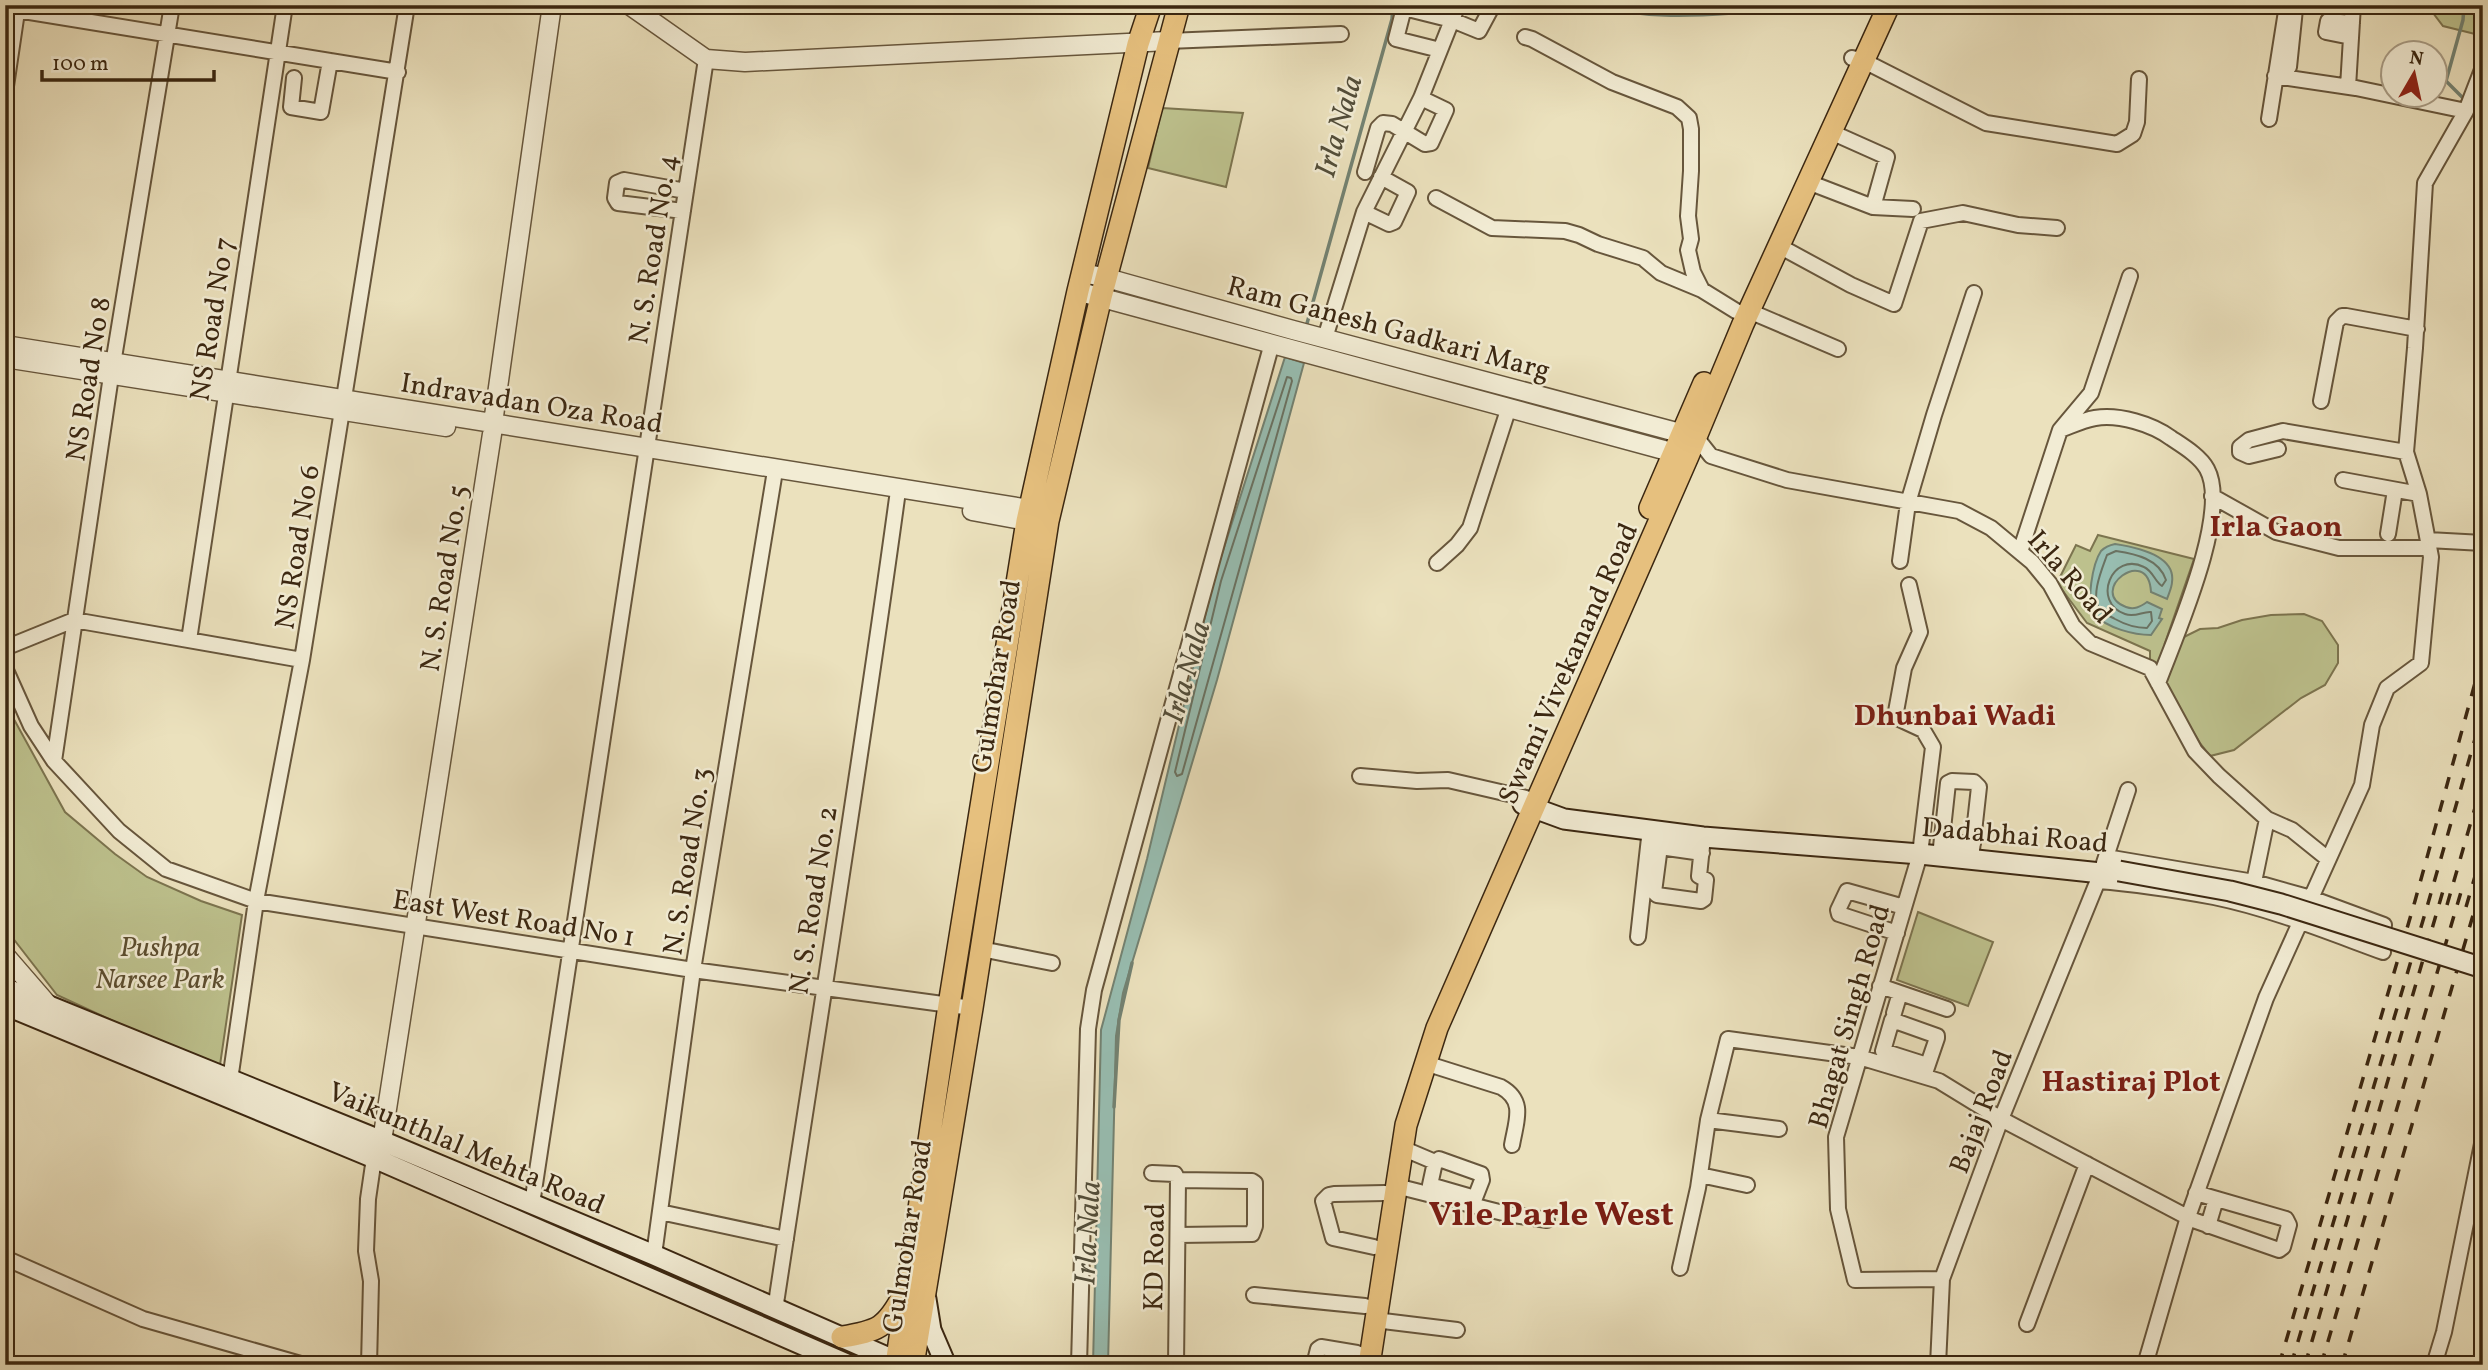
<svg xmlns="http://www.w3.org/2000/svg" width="2488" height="1370" font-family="Vollkorn,serif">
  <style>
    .green { fill: #bdc18d; stroke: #7c744f; stroke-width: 2 }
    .water { fill: #98beb2; stroke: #738272; stroke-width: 2 }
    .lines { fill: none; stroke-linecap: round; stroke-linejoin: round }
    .shore { stroke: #6a7262; stroke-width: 2 }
    .stream { stroke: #738272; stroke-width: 3.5 }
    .minor-casing { stroke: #67563c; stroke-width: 18 }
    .tertiary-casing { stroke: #67563c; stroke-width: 21 }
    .secondary-casing { stroke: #3b2711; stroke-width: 23 }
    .primary-casing { stroke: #3b2711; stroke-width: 24 }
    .minor { stroke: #f2ecd4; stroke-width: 14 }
    .tertiary { stroke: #f2ecd4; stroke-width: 18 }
    .secondary { stroke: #f2ecd4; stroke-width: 19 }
    .primary { stroke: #e6c07e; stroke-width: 21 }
    .rail { stroke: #3b2711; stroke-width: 3.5; stroke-dasharray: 12 12; stroke-linecap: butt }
    .secondary-bridge-casing { stroke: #3b2711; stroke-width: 23; stroke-linecap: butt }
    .secondary-bridge { stroke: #f2ecd4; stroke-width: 19 }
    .labels { text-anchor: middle; stroke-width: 5; stroke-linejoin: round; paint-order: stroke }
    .street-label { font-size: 28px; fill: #3b2711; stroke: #f2ecd4 }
    .park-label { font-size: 28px; font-style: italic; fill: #5c4e30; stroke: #f2ecd4 }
    .water-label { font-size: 30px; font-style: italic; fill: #524d39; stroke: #f2ecd4 }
    .neighbourhood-label { font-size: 30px; font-weight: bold; fill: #7a1f14; stroke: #f2ecd4 }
    .district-label { font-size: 35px; font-weight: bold; fill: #7a1f14; stroke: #f2ecd4 }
  </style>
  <rect width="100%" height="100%" fill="#ebe1bd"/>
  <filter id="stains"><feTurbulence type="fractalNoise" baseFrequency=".00286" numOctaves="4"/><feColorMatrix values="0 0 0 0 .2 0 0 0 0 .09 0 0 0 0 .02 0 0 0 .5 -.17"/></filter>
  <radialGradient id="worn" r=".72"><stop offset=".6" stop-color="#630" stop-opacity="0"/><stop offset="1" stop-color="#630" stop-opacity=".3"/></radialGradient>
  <path class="green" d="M2427 5H2483V36L2443 26Z
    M1162 108 1243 113 1226 187 1148 168Z
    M2098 535 2194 559 2165 643 2182 638 2200 629 2218 628 2242 620 2271 615 2304 614 2322 621 2338 645V663L2325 685 2301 698 2234 750 2210 756 2200 743 2150 660V651L2087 623 2057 583 2076 545 2090 551Z
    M5 703 65 812 115 854 147 877 201 901 242 915 220 1065 189 1056 57 995 5 928Z
    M1918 912 1993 942 1968 1006 1897 980Z"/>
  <path class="water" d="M1673 5H1843L1814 13 1703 12Z
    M1285 357 1304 363 1217 680 1123 993 1116 1036 1108 1365H1093L1101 1030 1147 859 1214 579Z
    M2115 544C2135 547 2176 555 2172 582 2172 587 2169 593 2167 599L2151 592C2148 543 2086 592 2126 607 2134 610 2140 607 2147 602L2162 609 2159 618 2162 619 2151 635C2134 635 2107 628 2095 615 2085 603 2093 563 2101 551 2105 547 2110 545 2115 544Z"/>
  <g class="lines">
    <path class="shore" d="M1709 5H1817
      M1287 377 1291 378 1292 381 1182 774 1177 776 1175 772 1221 581Z
      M2116 551C2136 554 2159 559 2166 580L2162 586C2155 582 2153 571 2144 567 2112 551 2091 602 2125 614 2135 618 2143 611 2151 612L2152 621 2147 628C2136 628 2124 624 2115 619 2110 616 2103 614 2100 610 2090 596 2102 569 2107 555Z"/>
    <path class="stream" d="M1599 5C1641 18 1689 16 1732 13
      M2462 97 2446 81 2463 20 2464 5
      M1306 327 1392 19 1393 5
      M1114 1107 1119 1020 1132 963"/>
    <g class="minor-casing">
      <path id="minor" d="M5 8 398 72
        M1525 37 1532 39 1612 82 1677 107 1689 118 1691 129V171L1688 216 1691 239 1688 250 1693 272 1702 290 1736 311
        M2351 37 2326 32 2328 21 2352 23
        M1168 41 1341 34
        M1440 50 1396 39 1404 8 1452 20 1479 31 1493 5
        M1852 58 1864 61 1986 123 2117 144 2133 134 2137 122 2139 79
        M2289 67 2295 9
        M2275 76 2356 88 2466 111
        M294 78 291 107 321 112 330 61
        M2348 87 2353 5
        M5 93 18 5
        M2269 119 2287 5
        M1365 172 1378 128 1383 123 1392 124 1425 144 1431 143 1446 110 1421 98
        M1808 182 1873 207 1887 157 1831 132
        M1436 198 1492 228 1565 231 1579 235 1598 244 1643 258 1661 273 1702 290
        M1873 207 1913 209
        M683 211 618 203 615 198 617 183 624 180 686 191
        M1364 212 1389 224 1394 222 1408 192 1381 177
        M1779 246 1851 285 1894 304 1921 221 1963 213 2018 225 2057 228
        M1749 311 1838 349
        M1325 338 1364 212 1421 98 1458 5
        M2321 401 2336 322 2342 316H2346L2417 329
        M2060 430C2071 426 2083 420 2095 418 2119 414 2152 424 2171 438 2183 446 2200 456 2207 469 2231 513 2175 637 2158 683
        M1696 437 1711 456 1787 480 1959 511 1991 528 2032 562 2050 584 2073 626 2090 643 2150 668 2195 751 2219 776 2267 819 2292 830 2328 859
        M2278 449 2249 456 2240 452V447L2249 440 2283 431 2406 452
        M2343 480 2419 494
        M2212 496 2276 532 2339 548H2429
        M2388 534 2395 490
        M2428 540 2483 543
        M2020 552 2060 430 2091 393 2130 276
        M1900 561 1908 503 1934 415 1974 293
        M1437 563 1457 545 1470 528 1509 407
        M1909 585 1920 632 1904 668 1895 717 1923 730 1933 747 1920 854 1836 1137 1838 1209 1855 1280 1942 1279
        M189 640 285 5
        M5 648 74 620 302 660
        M5 668 31 726 54 761 119 831 166 869 256 901 693 970 972 1008
        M54 761 111 376 172 5
        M1360 776 1417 781 1448 780 1526 798
        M1662 831 1654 892 1657 895 1701 901 1704 899 1706 880 1699 876 1703 837
        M1942 842 1973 844
        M1660 847 1702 853
        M1941 847 1948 783 1952 781 1974 782 1979 787 1972 850
        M2106 857 2254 882 2311 898 2384 925
        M2104 863 2128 790
        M2098 881C2137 884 2176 890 2214 897 2272 909 2328 932 2383 952
        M2254 882 2267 819
        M1897 933 1839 914 1838 910 1847 891 1904 907
        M1638 937 1650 829
        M981 949 1052 963
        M1880 986 1947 1009
        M1894 1013 1900 993
        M1425 1063 1501 1087C1526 1101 1516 1121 1512 1145
        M1924 1076 1937 1038V1036L1892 1020 1883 1051 1927 1065
        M227 1087 230 1080 256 901 302 660 407 5
        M1708 1120 1779 1129
        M1402 1148 1435 1162
        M1439 1159 1481 1174 1482 1180 1475 1198 1430 1185 1435 1162Z
        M1152 1173 1175 1174 1178 1180 1176 1365
        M1700 1175 1747 1185
        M1396 1186 1507 1214 1547 1220
        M532 1204 706 59
        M660 1212 786 1239
        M2208 1226 2216 1199
        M1178 1235 1252 1234 1255 1226V1183L1252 1181 1178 1180
        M1374 1247 1333 1238 1323 1201 1329 1195 1334 1194 1385 1193
        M654 1255 693 970 774 477
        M5 1258 143 1319 304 1365
        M1680 1268 1698 1188 1708 1120 1728 1039 1859 1057 1939 1081 2001 1119 2193 1220 2279 1250 2283 1247 2289 1225 2286 1219 2196 1193
        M1254 1295 1365 1306
        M775 1310C816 1039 860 769 897 498
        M1375 1320 1457 1330
        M2027 1324 2087 1164
        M369 1365 371 1281 366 1251 368 1199 374 1158
        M1079 1365 1088 1029 1094 990 1272 343
        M1314 1365 1318 1349 1321 1347 1357 1353
        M1938 1365 1942 1279 2001 1119 2101 873
        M2145 1365 2188 1217 2266 998 2362 785 2372 725 2387 688 2421 663 2431 557 2419 494 2406 452 2415 348 2425 183 2466 111 2483 67
        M2434 1365 2444 1332 2483 1139"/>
    </g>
    <g class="tertiary-casing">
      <path id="tertiary" d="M629 5 706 59 745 62 1168 41
        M1083 273 1107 278 1293 330 1695 437
        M1088 294 1686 456
        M5 345 1029 509 1040 516
        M5 358 446 427
        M493 423 552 5
        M972 511 1027 521H1041
        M5 955 50 1007
        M377 1151 382 1141 492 434"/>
    </g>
    <g class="secondary-casing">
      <path id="secondary" d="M1523 804 1564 819 1703 837 1920 854 2101 873 2119 871
        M5 988 382 1141 654 1255 905 1365
        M5 1005 374 1158 849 1365
        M926 1299 931 1330 946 1365"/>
    </g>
    <g class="primary-casing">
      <path id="primary" d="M1650 508 1704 383
        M842 1337C878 1331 886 1328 903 1296
        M896 1365 949 1005 1027 521 1078 291 1138 44 1151 5
        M913 1365 972 1008 1048 521 1101 297 1179 5
        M1369 1365 1406 1125 1437 1028 1688 456 1743 324 1889 5"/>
    </g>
    <use href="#minor" class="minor"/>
    <use href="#tertiary" class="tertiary"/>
    <use href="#secondary" class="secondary"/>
    <use href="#primary" class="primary"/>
    <path class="rail" d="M2447 905 2483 780
      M2466 907 2483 849
      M2279 1365 2415 901 2483 654
      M2291 1365 2427 907 2483 711
      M2305 1365 2443 891
      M2321 1365 2461 892
      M2342 1365 2478 898"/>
    <g class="secondary-bridge-casing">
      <path id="secondary-bridge" d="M2119 871 2230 891 2281 904 2483 968"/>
    </g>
    <use href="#secondary-bridge" class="secondary-bridge"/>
  </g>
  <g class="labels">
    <g class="street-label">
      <text transform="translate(652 249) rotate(-81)" y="10">N. S. Road No. 4</text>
      <text transform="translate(211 319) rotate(-81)" y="10">NS Road No 7</text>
      <text transform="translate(1389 327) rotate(15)" y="10">Ram Ganesh Gadkari Marg</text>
      <text transform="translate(87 379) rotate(-81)" y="10">NS Road No 8</text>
      <text transform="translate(532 402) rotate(9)" y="10">Indravadan Oza Road</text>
      <text transform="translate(296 547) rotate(-81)" y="10">NS Road No 6</text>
      <text transform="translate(2071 576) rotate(49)" y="10">Irla Road</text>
      <text transform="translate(443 578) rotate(-81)" y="10">N. S. Road No. 5</text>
      <text transform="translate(1567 663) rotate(-66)" y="10">Swami Vivekanand Road</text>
      <text transform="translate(995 676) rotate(-81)" y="10">Gulmohar Road</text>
      <text transform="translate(2015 834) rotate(5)" y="10">Dadabhai Road</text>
      <text transform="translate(686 861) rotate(-81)" y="10">N. S. Road No. 3</text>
      <text transform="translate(812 900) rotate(-81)" y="10">N. S. Road No. 2</text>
      <text transform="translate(514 917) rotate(9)" y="10">East West Road No 1</text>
      <text transform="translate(1848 1016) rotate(-74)" y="10">Bhagat Singh Road</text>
      <text transform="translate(1980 1111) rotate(-69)" y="10">Bajaj Road</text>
      <text transform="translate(467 1147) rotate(23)" y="10">Vaikunthlal Mehta Road</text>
      <text transform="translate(906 1236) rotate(-81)" y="10">Gulmohar Road</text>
      <text transform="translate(1153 1257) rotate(-89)" y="10">KD Road</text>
    </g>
    <g class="park-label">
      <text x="160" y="956">Pushpa<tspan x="160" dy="32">Narsee Park</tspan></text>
    </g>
    <g class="water-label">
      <text transform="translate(1338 126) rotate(-74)" y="10">Irla Nala</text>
      <text transform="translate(1186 672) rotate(-74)" y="10">Irla Nala</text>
      <text transform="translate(1087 1233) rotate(-87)" y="10">Irla Nala</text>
    </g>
    <g class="neighbourhood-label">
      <text x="2276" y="536">Irla Gaon</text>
      <text x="1955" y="725">Dhunbai Wadi</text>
      <text x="2131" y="1091">Hastiraj Plot</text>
    </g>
    <g class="district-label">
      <text x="1551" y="1225">Vile Parle West</text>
    </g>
  </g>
  <rect width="2488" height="1370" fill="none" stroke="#ebe1bd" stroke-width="28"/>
  <rect x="7" y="7" width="2474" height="1356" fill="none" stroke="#3b2711" stroke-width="3.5"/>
  <rect x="14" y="14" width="2460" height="1342" fill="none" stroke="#3b2711" stroke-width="2"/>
  <g transform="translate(2414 74) rotate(9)"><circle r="33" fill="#f2ecd4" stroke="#a99d86" stroke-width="2"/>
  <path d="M0-5L12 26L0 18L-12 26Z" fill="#8f2418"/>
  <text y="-10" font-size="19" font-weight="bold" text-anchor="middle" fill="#3b2711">N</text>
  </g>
  <path d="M42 70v10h172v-10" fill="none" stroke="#3b2711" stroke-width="3.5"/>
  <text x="52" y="70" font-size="21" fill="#3b2711" stroke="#f2ecd4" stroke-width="5" paint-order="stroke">100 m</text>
  <rect width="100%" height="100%" filter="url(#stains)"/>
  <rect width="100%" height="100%" fill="url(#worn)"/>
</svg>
